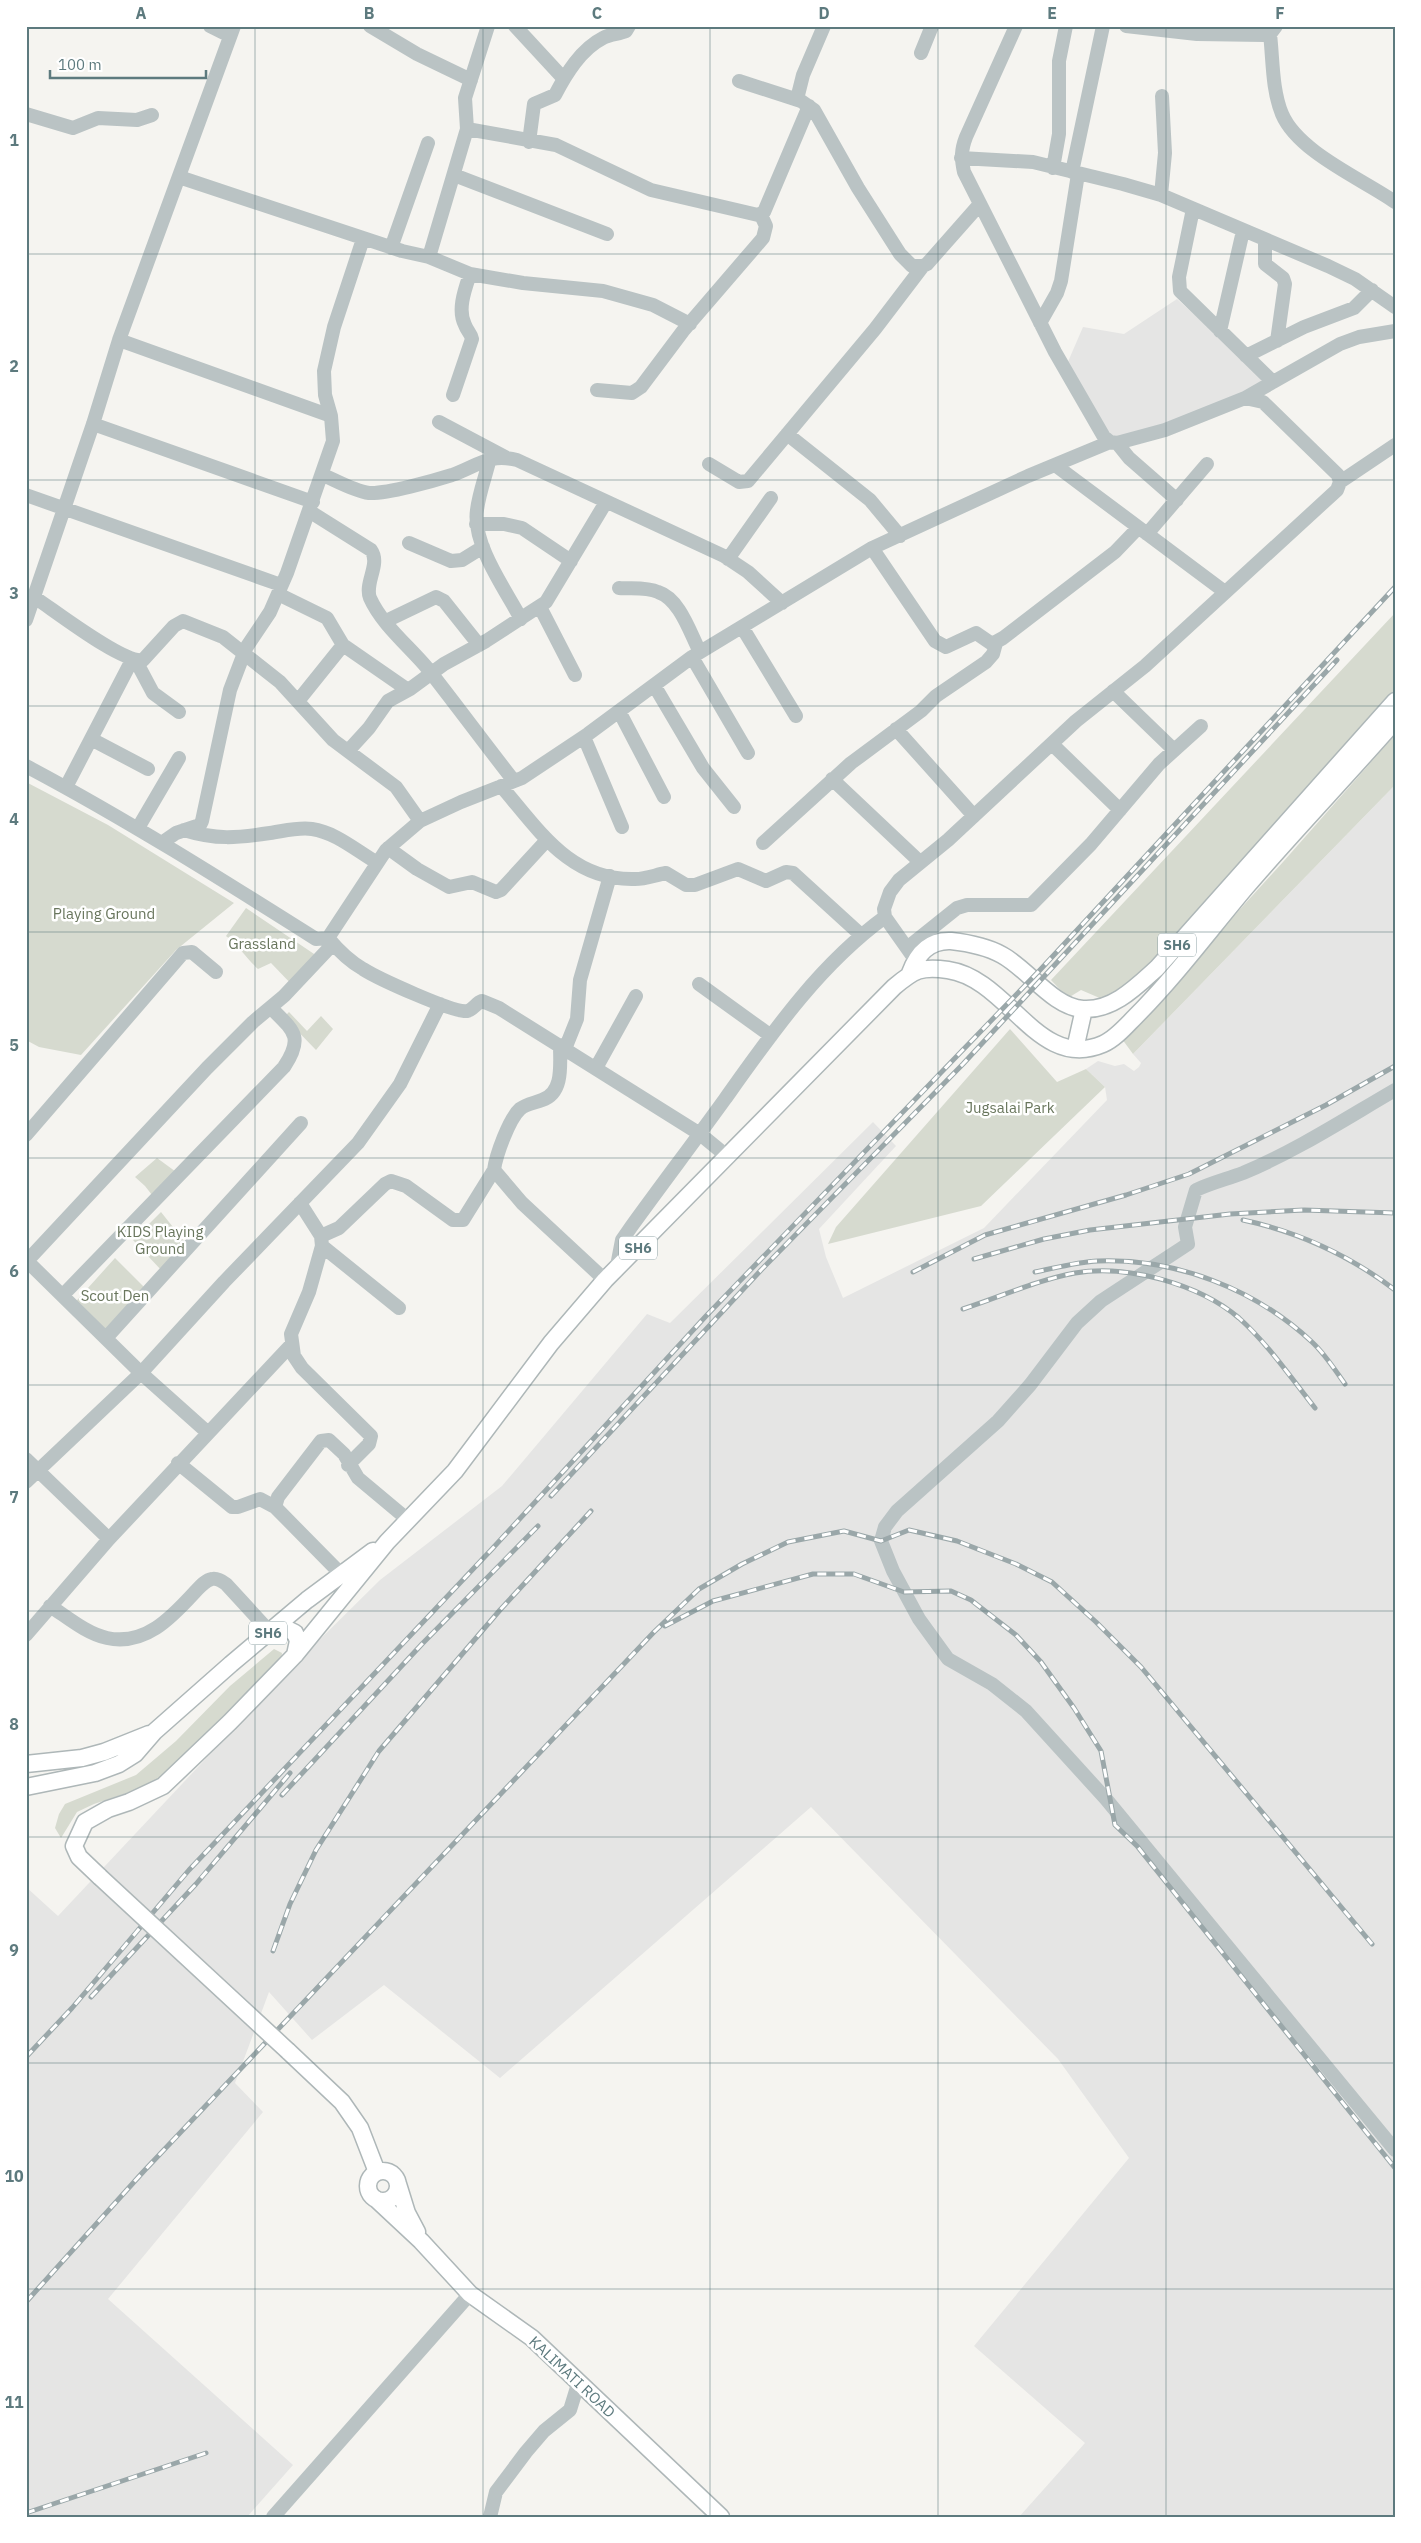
<svg xmlns="http://www.w3.org/2000/svg" width="1421" height="2543" font-family="'IBM Plex Sans',sans-serif">
  <style>
    .built { fill: #e5e5e4 }
    .green { fill: #d6dacf }
    .lines { fill: none; stroke-linecap: round; stroke-linejoin: round }
    .major-casing { stroke: #aeb7b8; stroke-width: 19 }
    .minor { stroke: #bac3c4; stroke-width: 14 }
    .major { stroke: #fff; stroke-width: 16 }
    .rail-casing { stroke: #9aa7a9; stroke-width: 5 }
    .rail { stroke: #fff; stroke-width: 3; stroke-dasharray: 9; stroke-linecap: butt }
    .major-bridge-casing { stroke: #aeb7b8; stroke-width: 19; stroke-linecap: butt }
    .major-bridge { stroke: #fff; stroke-width: 16 }
    .grid { fill: none; stroke: #5d7a7e; stroke-width: 1; stroke-opacity: 0.55 }
    .labels { text-anchor: middle; stroke-width: 5; stroke-linejoin: round; paint-order: stroke }
    .shield { fill: #fff; stroke: #8ea2a5; stroke-width: 1 }
    .shield-label { font-size: 14px; font-weight: bold; fill: #5d7a7e }
    .park-label { font-size: 15px; fill: #69765d; stroke: #fff }
    .street-label { font-size: 15px; fill: #5d7a7e; stroke: #fff }
    .neatline { fill: none; stroke: #5d7a7e; stroke-width: 2 }
    .grid-label { font-size: 16px; text-anchor: middle; font-weight: bold; fill: #5d7a7e }
  </style>
  <rect width="100%" height="100%" fill="#f5f4f0"/>
  <path class="built" d="M1177 299 1268 381 1164 427 1109 438 1067 364 1083 327 1124 334Z
    M1395 785V2517H1019L1085 2443 974 2346 1129 2158 1058 2059 811 1807 500 2078 384 1985 312 2040 269 1992 235 2083 263 2112 108 2299 293 2465 247 2517H26V1887L58 1916 291 1668 380 1580 502 1486 647 1314 670 1323 873 1122 896 1146 819 1229 826 1257 843 1298 984 1228 1107 1100 1105 1087 1086 1069 1098 1061 1115 1066 1124 1064 1134 1071 1139 1067 1141 1063 1133 1054Z"/>
  <path class="green" d="M1395 613V693L1146 973 1109 1002 1081 990 1068 998 1051 980Z
    M1395 735V785L1133 1054 1122 1039 1283 862Z
    M26 782 108 825 234 903 176 950 81 1055 39 1047 26 1040Z
    M246 908 323 960 296 989 271 963 258 969C245 957 240 947 226 936Z
    M289 1012 307 1031 321 1016 333 1029 316 1050 284 1017Z
    M1010 1029 1057 1082 1086 1069 1105 1087 981 1206 828 1244 836 1227Z
    M157 1158 183 1177 159 1204 145 1186 135 1177Z
    M161 1212 188 1246 162 1271 133 1240Z
    M115 1258 151 1294 105 1344 69 1309Z
    M274 1649 282 1653 281 1661 154 1784 94 1804 77 1812 61 1838 55 1828 59 1814 65 1804 136 1775 176 1741 230 1686Z"/>
  <g class="lines">
    <g class="major-casing">
      <path id="major" d="M910 973C917 954 929 940 951 941 969 943 986 946 1002 955 1028 969 1053 1007 1083 1009 1113 1011 1137 986 1157 968L1395 701
        M1075 1049 1084 1009
        M274 1628 287 1629 295 1633 298 1641 295 1655
        M26 1764 82 1758 104 1752 149 1734
        M26 1787 95 1773 119 1764 135 1754 154 1732 231 1664 307 1600 373 1551
        M100 1877 79 1857 74 1846 85 1822 108 1809 129 1802 163 1786 230 1722 295 1655 387 1542 455 1471 551 1343 605 1280 894 987C914 970 921 966 948 970 1009 979 1038 1072 1103 1044 1115 1039 1126 1026 1135 1017 1175 977 1209 931 1246 887 1294 831 1346 777 1395 721
        M288 2051 342 2102 360 2128 377 2172
        M368 2186a15 15 0 1 1 30 0a15 15 0 1 1-30 0Z
        M398 2184 407 2213 417 2232
        M376 2199 421 2241 470 2294 532 2338 721 2517"/>
    </g>
    <path class="minor" d="M210 26 230 36
      M370 26 417 54 471 80
      M515 26 563 78
      M1126 26 1197 34 1264 35 1270 34 1276 26
      M1270 34C1273 60 1272 90 1282 114 1298 152 1362 179 1395 202
      M921 53 932 26
      M739 81 801 101 814 110 858 188 900 254 912 266H923L927 264 980 204
      M797 99 803 75 824 26
      M26 114 73 128 98 118 137 120 152 115
      M467 129 556 145 651 190 758 215 764 212 809 106
      M529 142 534 104 555 95C566 74 581 49 603 38 610 34 619 34 626 31L629 26
      M961 158 1033 162 1123 184 1161 195 1328 266 1355 279 1395 307
      M1053 168 1059 134V61L1066 26
      M1072 172 1103 26
      M454 175 607 234
      M179 177 402 251 429 257 470 274 523 283 603 291 653 305 690 324
      M1161 195 1165 153 1162 96
      M1193 209 1179 277 1180 291 1273 382
      M1265 240V264L1283 278 1285 284 1277 341
      M391 248 428 143
      M429 257 467 129 465 98 488 26
      M1040 323 1057 293 1061 281 1078 174
      M1220 331 1243 231
      M119 340 331 416
      M1246 356 1304 327 1354 308 1372 290
      M597 390 632 393 641 387 683 331 763 238 766 226 761 215
      M453 395 472 339C471 333 467 331 465 325 457 310 465 289 470 274
      M1245 398 1340 344 1359 337 1395 331
      M439 422 505 457
      M93 424 313 502
      M787 434 870 500 900 536
      M1117 443 1129 458 1177 500
      M490 458C486 475 479 493 477 510 472 544 505 589 521 619
      M709 464 739 482 748 481 875 329 923 266
      M1055 465 1225 592
      M323 475C337 481 354 491 369 493 387 494 433 481 452 475 478 466 488 453 517 460L724 556 748 572 782 603
      M1340 482 1395 445
      M26 495 281 585
      M309 511 371 550C381 564 364 583 370 598 382 625 410 647 428 669 457 706 485 744 514 781
      M476 524H504L522 528 571 561
      M1147 534 1207 464
      M409 543 451 561 462 560 483 547
      M872 548 935 641 946 647 976 633 992 644 1003 638 1115 552 1138 528
      M728 559 771 498
      M619 588C632 589 647 587 658 592 680 599 690 633 700 652
      M278 594 327 618 343 645 408 690
      M34 597C54 610 123 664 143 660L174 626 183 621 223 637 280 682 333 740 396 787 420 821
      M540 607 575 675
      M26 620 93 424 119 340 234 26
      M386 621 436 597 444 601 479 645
      M742 627 796 716
      M692 657 748 753
      M136 661 153 693 179 712
      M654 685 703 768 734 807
      M1113 691 1174 750
      M298 701 343 645
      M619 711 664 797
      M896 729 974 816
      M584 737 622 827
      M91 739 148 769
      M1052 744 1120 810
      M348 751 369 728 388 701 410 689 444 664 486 641 546 602 606 502
      M26 766C126 819 221 879 316 939L328 938 386 850 420 821 461 802 522 778 588 734 692 657 872 548 1028 476 1110 442
      M832 779 920 862
      M501 786C539 830 570 881 635 879 646 879 655 875 666 873L686 885H695L738 869 766 881 786 872 793 873 861 935
      M66 787 132 660
      M138 828 179 758
      M184 830C216 840 237 838 270 833 284 831 298 827 312 829 335 832 357 851 376 862
      M163 842 176 833 200 825 202 821 230 690 246 648 270 612 287 573 333 441 331 416 325 395 324 371 334 327 363 239
      M763 843 851 763 921 711 936 696 986 662 993 654 996 643
      M388 848 417 869 449 887 472 882 496 892 501 890 547 840
      M328 938C338 950 349 961 363 969 377 978 453 1013 467 1011 473 1010 476 1003 482 1001L499 1008 700 1134 728 1157
      M907 948 957 908 967 905H1031L1091 844 1159 764 1201 726
      M921 968 885 917 884 909 890 892 899 880 948 840 1076 721 1145 666 1337 490 1340 482 1338 475 1263 402 1245 398 1165 430 1117 443 1110 442 1104 437 1055 352 964 172C961 158 961 150 966 137L1016 26
      M699 984 771 1036
      M560 1045C560 1064 564 1093 542 1100 535 1103 526 1104 520 1109 509 1119 496 1155 494 1170L522 1203 605 1280
      M565 1049 577 1019 580 980 610 876
      M596 1068 636 996
      M1395 1090C1345 1119 1296 1151 1243 1173 1227 1179 1211 1183 1196 1190L1185 1227 1188 1244 1101 1301 1077 1323 1030 1385 998 1421 897 1511 885 1527 881 1541 893 1571 919 1619 948 1659 992 1684 1026 1711 1106 1799 1395 2150
      M26 1135 183 953 192 952 216 972
      M300 1203 321 1236 322 1246 309 1292 291 1334 294 1356 302 1368 371 1436 369 1444 348 1465
      M321 1236 339 1228 385 1184 391 1181 406 1186 453 1220H463L494 1170
      M322 1246 399 1308
      M26 1260 141 1373 207 1432
      M27 1261 207 1068 253 1022 284 996 333 944
      M616 1271 622 1240 631 1227C662 1184 694 1142 725 1099 772 1033 819 965 885 917
      M63 1295 284 1067C304 1037 294 1031 271 1008
      M106 1338 301 1123
      M26 1459 109 1539
      M178 1463 232 1507H238L260 1499 275 1507
      M26 1482 141 1373 224 1282 358 1143 400 1084 440 1004
      M340 1573 275 1507 278 1497 321 1441 329 1440 344 1454 358 1478 407 1519
      M50 1606C67 1617 87 1634 107 1638 145 1646 171 1618 194 1593 199 1588 205 1580 212 1579 217 1578 222 1581 226 1584L270 1632
      M26 1635 109 1539 291 1345
      M273 2517 470 2294
      M490 2517 496 2492 526 2452 544 2431 570 2410 578 2384"/>
    <use href="#major" class="major"/>
    <g class="rail-casing">
      <path id="rail" d="M1243 1220C1299 1232 1349 1255 1395 1290
        M974 1259 1044 1239 1090 1230 1230 1214 1304 1210 1395 1213
        M913 1272 985 1235 1126 1195 1189 1174 1326 1105 1395 1066
        M1035 1272C1055 1268 1077 1262 1098 1261 1176 1258 1255 1289 1312 1342 1325 1354 1335 1370 1345 1384
        M963 1309C1000 1297 1037 1280 1075 1273 1127 1264 1199 1284 1239 1318 1268 1344 1291 1378 1315 1408
        M551 1496 762 1269 963 1064 1337 660
        M665 1626 713 1601 813 1574H854L904 1592 951 1591 971 1600 1016 1635 1041 1662 1074 1708 1101 1751 1115 1825 1137 1846 1395 2168
        M282 1795 422 1644 538 1526
        M273 1951 290 1904 316 1850 379 1751 500 1610 591 1511
        M91 1997 196 1884 290 1773
        M26 2057 72 2008 189 1870 492 1549 706 1316 1040 970 1395 587
        M26 2302 143 2172 654 1632 699 1589 742 1564 788 1542 844 1531 881 1541 909 1530 957 1541 1016 1564 1052 1582 1096 1622 1141 1667 1372 1944
        M26 2513 206 2453"/>
    </g>
    <use href="#rail" class="rail"/>
    <g class="major-bridge-casing">
      <path id="major-bridge" d="M100 1877 288 2051"/>
    </g>
    <use href="#major-bridge" class="major-bridge"/>
  </g>
  <path class="grid" d="M255 26V2517M483 26V2517M710 26V2517M938 26V2517M1166 26V2517M26 254H1395M26 480H1395M26 706H1395M26 932H1395M26 1158H1395M26 1385H1395M26 1611H1395M26 1837H1395M26 2063H1395M26 2289H1395"/>
  <g class="labels">
    <g class="shield">
      <rect x="1158" y="933.5" width="38" height="23" rx="4"/>
      <rect x="619" y="1236.5" width="38" height="23" rx="4"/>
      <rect x="249" y="1621.5" width="38" height="23" rx="4"/>
    </g>
    <g class="shield-label">
      <text x="1177" y="950">SH6</text>
      <text x="638" y="1253">SH6</text>
      <text x="268" y="1638">SH6</text>
    </g>
    <g class="park-label">
      <text x="104" y="919">Playing Ground</text>
      <text x="262" y="949">Grassland</text>
      <text x="1010" y="1113">Jugsalai Park</text>
      <text x="160" y="1237">KIDS Playing<tspan x="160" dy="17">Ground</tspan></text>
      <text x="115" y="1301">Scout Den</text>
    </g>
    <g class="street-label">
      <text transform="translate(572 2377) rotate(43)" y="5">KALIMATI ROAD</text>
    </g>
  </g>
  <rect width="1421" height="2543" fill="none" stroke="#ffffff" stroke-width="55"/>
  <path d="M50 70v8h156v-8" fill="none" stroke="#5d7a7e" stroke-width="2.5"/>
  <text x="58" y="70" font-size="15" fill="#5d7a7e" stroke="#ffffff" stroke-width="4" paint-order="stroke">100 m</text>
  <rect x="28" y="28" width="1366" height="2488" class="neatline"/>
  <g class="grid-label">
    <text x="141" y="19">A</text>
    <text x="369" y="19">B</text>
    <text x="597" y="19">C</text>
    <text x="824" y="19">D</text>
    <text x="1052" y="19">E</text>
    <text x="1280" y="19">F</text>
    <text x="14" y="146">1</text>
    <text x="14" y="372">2</text>
    <text x="14" y="599">3</text>
    <text x="14" y="825">4</text>
    <text x="14" y="1051">5</text>
    <text x="14" y="1277">6</text>
    <text x="14" y="1503">7</text>
    <text x="14" y="1730">8</text>
    <text x="14" y="1956">9</text>
    <text x="14" y="2182">10</text>
    <text x="14" y="2408">11</text>
  </g>
</svg>
